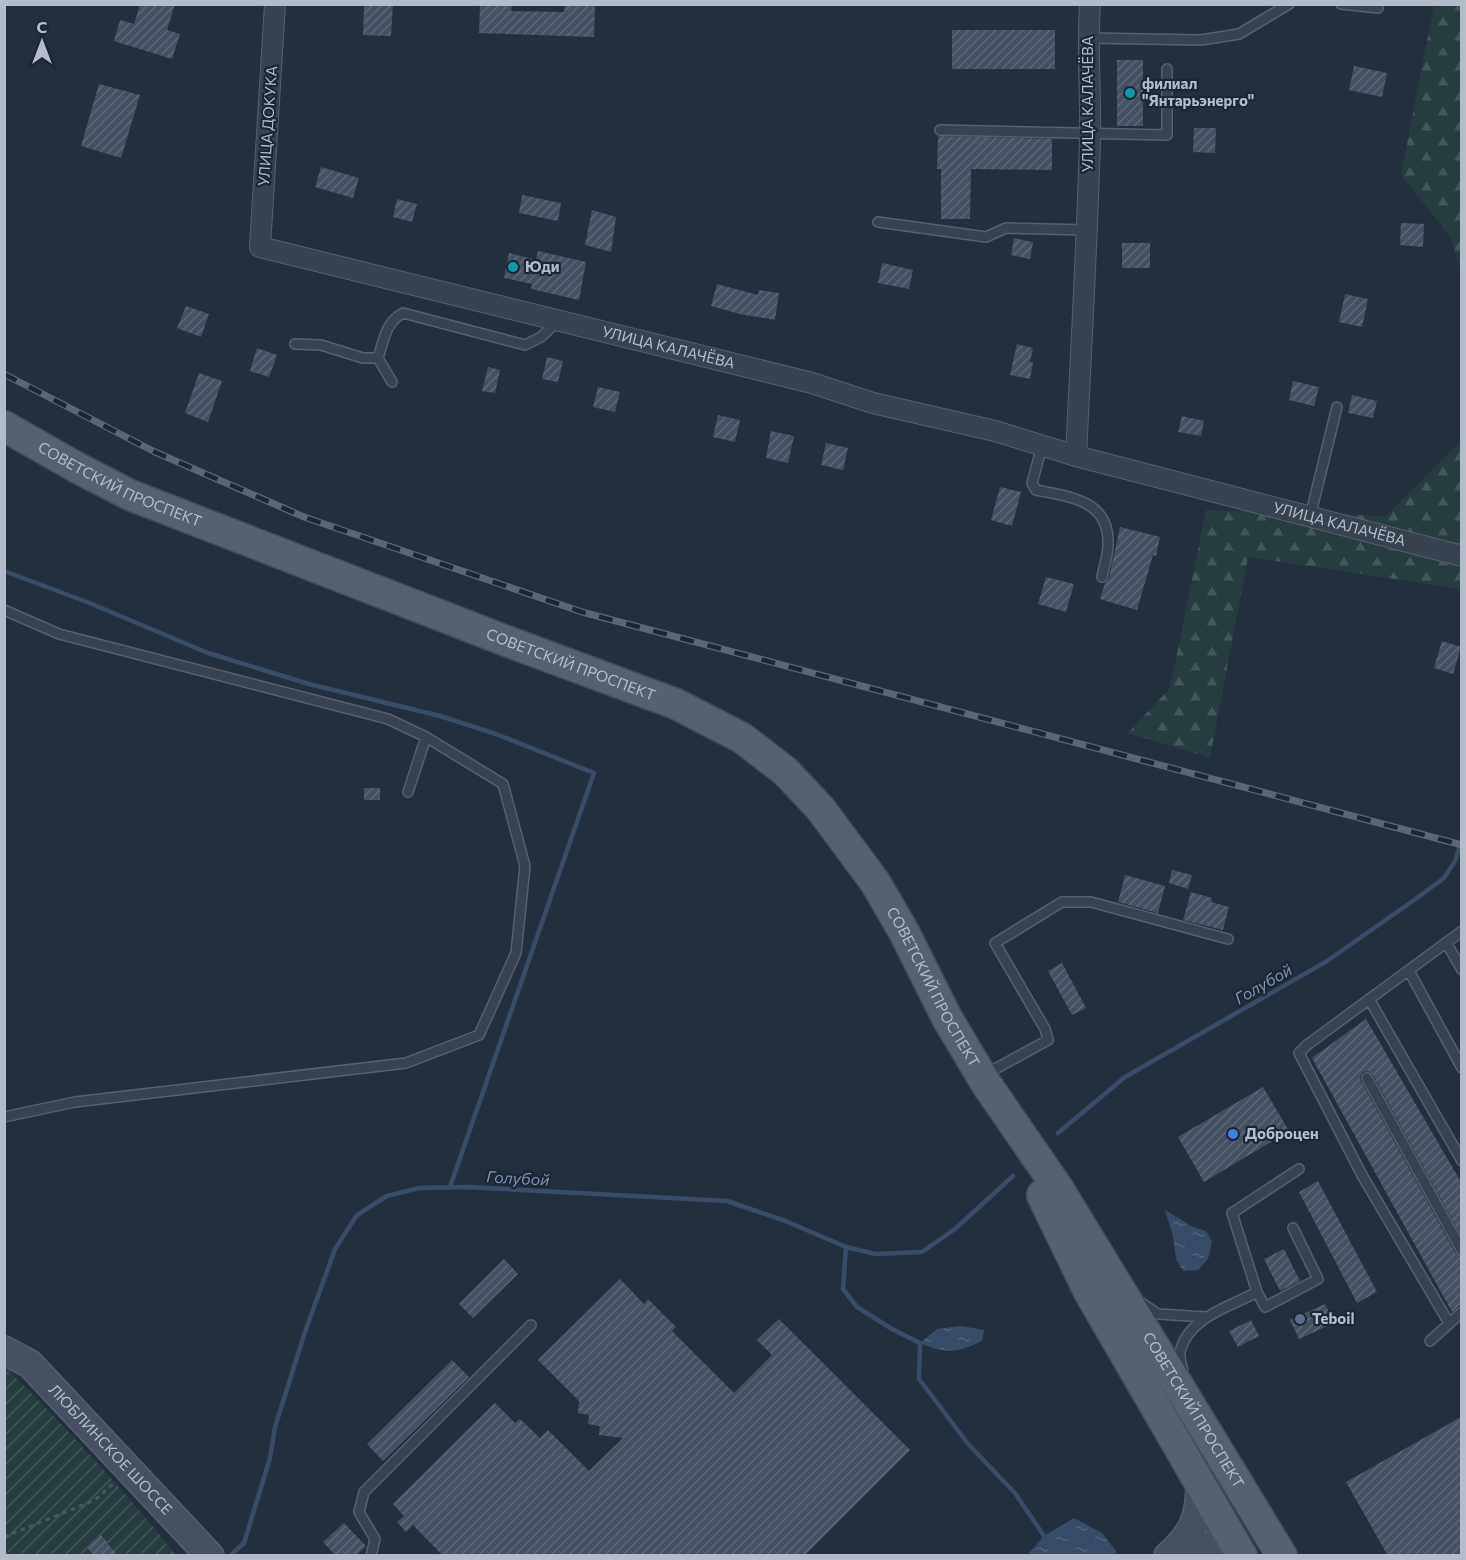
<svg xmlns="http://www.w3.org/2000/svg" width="1466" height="1560" font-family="Commissioner,sans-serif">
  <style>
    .forest { fill: url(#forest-firs) }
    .garden { fill: url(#garden-furrows) }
    .water { fill: url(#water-ripples) }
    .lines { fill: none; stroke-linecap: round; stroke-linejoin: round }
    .stream { stroke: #394c67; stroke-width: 4.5 }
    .building { fill: url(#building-hatch) }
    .lane-casing { stroke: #565f6c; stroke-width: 12 }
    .street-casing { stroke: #565f6c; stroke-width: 22 }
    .secondary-casing { stroke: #565f6c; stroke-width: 30 }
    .primary-casing { stroke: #414a57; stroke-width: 33 }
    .path { stroke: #44595c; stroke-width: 3; stroke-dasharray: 4.5 4.5; stroke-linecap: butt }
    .lane { stroke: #38414e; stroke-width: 9 }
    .street { stroke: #38414e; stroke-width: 20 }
    .secondary { stroke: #465061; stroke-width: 27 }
    .primary { stroke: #56606e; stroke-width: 30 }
    .rail-casing { stroke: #5a6575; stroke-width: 7 }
    .rail { stroke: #1d2633; stroke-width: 4.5; stroke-dasharray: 14; stroke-linecap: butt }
    .culture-dot { fill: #0f9aa8; stroke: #1d2633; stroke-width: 2 }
    .shop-dot { fill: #3f7fe0; stroke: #1d2633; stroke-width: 2 }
    .service-dot { fill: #5c6f8a; stroke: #1d2633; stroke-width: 2 }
    .labels { text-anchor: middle; stroke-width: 4.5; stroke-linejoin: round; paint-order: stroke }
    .poi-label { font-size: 15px; font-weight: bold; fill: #b4bcc9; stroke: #1d2633; text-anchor: start }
    .street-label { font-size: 15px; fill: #b4bcc9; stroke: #1d2633 }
    .water-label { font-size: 16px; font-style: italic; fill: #7c92b1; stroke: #1d2633 }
  </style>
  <defs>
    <pattern id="forest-firs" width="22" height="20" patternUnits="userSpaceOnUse" patternTransform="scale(1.5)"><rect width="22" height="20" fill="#263c3f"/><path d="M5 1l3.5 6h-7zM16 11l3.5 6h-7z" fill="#435659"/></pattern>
    <pattern id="garden-furrows" width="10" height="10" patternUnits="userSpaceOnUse" patternTransform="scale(1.5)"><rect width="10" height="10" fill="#263c3f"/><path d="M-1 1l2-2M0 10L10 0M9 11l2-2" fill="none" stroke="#435659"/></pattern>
    <pattern id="water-ripples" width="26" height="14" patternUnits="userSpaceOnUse" patternTransform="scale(1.5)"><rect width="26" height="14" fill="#394c67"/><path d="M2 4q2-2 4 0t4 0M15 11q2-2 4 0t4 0" fill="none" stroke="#53647b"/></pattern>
    <pattern id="building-hatch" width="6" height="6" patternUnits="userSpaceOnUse" patternTransform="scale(1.5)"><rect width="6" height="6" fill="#455162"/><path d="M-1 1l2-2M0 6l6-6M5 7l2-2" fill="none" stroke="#5d6877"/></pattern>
  </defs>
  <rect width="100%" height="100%" fill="#242f3e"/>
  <path class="forest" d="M1434 5H1461V271L1450 236 1401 175Z
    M1461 441V589L1248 557 1210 758 1128 733 1170 688 1206 510 1386 516Z"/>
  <path class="garden" d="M4 1366C65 1426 123 1489 176 1555H5Z"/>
  <path class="water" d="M1165 1210 1193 1227 1206 1231 1212 1242 1208 1259 1198 1270 1183 1271 1176 1259 1173 1236Z
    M961 1326 984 1330 982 1341C958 1353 945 1354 920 1343L937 1329Z
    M1074 1518 1102 1533 1116 1551 1115 1555H1027L1044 1536Z"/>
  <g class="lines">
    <path class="stream" d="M4 571 87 602 208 653 309 684 440 716 496 734 594 773 450 1187
      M1058 1133 1125 1077 1327 961 1417 898 1444 878 1455 861 1462 839
      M846 1247 843 1289 857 1307 892 1329 920 1343 919 1379 969 1445 1015 1493 1044 1536
      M230 1556 244 1543 270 1458 275 1427 305 1332 335 1249 357 1215 387 1196 419 1188 468 1187 727 1201 783 1220 846 1247 875 1254 922 1252 955 1229 1013 1176"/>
  </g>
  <path class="building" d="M140 4H175L167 30 180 34 172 59 114 41 120 20 134 24Z
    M364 4H393L391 36 363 35Z
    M480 4H512L511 11 564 12 565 4H595L594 37 479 33Z
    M952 30H1055V69H952Z
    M1117 60H1143V126H1117Z
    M1354 66 1387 73 1382 97 1349 90Z
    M99 84 140 95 121 158 81 146Z
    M1194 128H1216L1215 153 1193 152Z
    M938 136 1052 139V170L971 169 970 219H941V169H937Z
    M321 167 359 178 353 198 315 187Z
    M522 195 561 203 558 221 519 213Z
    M397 199 417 204 412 222 393 217Z
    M592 210 616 217 611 252 585 245Z
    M1401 223 1424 224 1423 247 1400 245Z
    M1014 238 1033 242 1030 259 1011 255Z
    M1122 243H1150V268H1122Z
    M538 251 586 262 579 300 531 289 532 284 504 278 509 253 536 260Z
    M882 263 913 270 909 289 878 283Z
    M717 284 758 295 759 290 779 293 775 320 740 314 711 306Z
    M1345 294 1368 299 1362 327 1339 322Z
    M186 306 209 314 201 337 177 328Z
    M1017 344 1033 348 1030 362 1033 363 1030 379 1010 375Z
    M257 348 277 355 269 377 250 371Z
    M547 357 563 361 558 382 542 379Z
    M488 367 500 370 495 393 482 391Z
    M199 373 222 381 208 422 185 413Z
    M1293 381 1319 387 1314 406 1289 400Z
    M598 387 620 392 615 412 593 407Z
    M1352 395 1377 401 1373 418 1348 413Z
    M718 415 740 420 735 442 713 437Z
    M1182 416 1204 421 1201 436 1178 432Z
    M771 431 794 436 788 463 766 458Z
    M826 443 848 448 843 470 821 465Z
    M1000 487 1021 492 1012 526 991 520Z
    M1120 527 1160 537 1156 556 1153 555 1137 610 1100 599 1105 583 1109 578Z
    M1046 577 1074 584 1066 612 1038 604Z
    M1442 641 1461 647 1453 674 1434 668Z
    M364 788H380V800H364Z
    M1172 870 1192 875 1188 889 1169 883Z
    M1125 875 1165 886 1158 913 1118 902Z
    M1191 892 1212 898 1211 902 1229 907 1223 930 1183 920Z
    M1062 963 1086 1008 1072 1015 1048 971Z
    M1366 1019 1461 1182V1236L1373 1075 1368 1071 1363 1072 1360 1077 1361 1081 1456 1254 1461 1258V1304L1452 1312 1312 1058Z
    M1263 1087 1289 1131 1204 1182 1178 1137Z
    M1318 1181 1377 1292 1357 1303 1299 1192Z
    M1284 1249 1300 1281 1280 1291 1264 1259Z
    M504 1259 518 1274 473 1318 459 1304Z
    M620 1279 644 1304 648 1299 676 1327 672 1331 734 1393 772 1355 757 1340 779 1319 910 1450 804 1556H443L413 1525 406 1532 397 1522 404 1516 393 1504 495 1403 515 1423 520 1419 540 1438 548 1430 589 1471 623 1438 599 1435 600 1426 588 1424 589 1415 578 1413 579 1401 538 1360Z
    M1325 1304 1334 1323 1299 1339 1290 1320Z
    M1251 1320 1259 1336 1238 1347 1229 1331Z
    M452 1360 469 1377 383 1461 367 1444Z
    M1461 1417V1556H1388L1346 1482Z
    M344 1523 366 1546 356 1556H336L323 1542Z
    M101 1535 118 1556H94L87 1547Z"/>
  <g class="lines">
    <g class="lane-casing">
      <path id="lane" d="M1341 4 1378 8
        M1088 38 1201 40 1239 34 1289 4
        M940 130 1167 135V69
        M878 222 986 237 1006 228 1087 230
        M295 344 321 345 363 358H378
        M392 382 378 358C384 340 385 323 403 313L525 345 541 337 558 321
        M1042 446 1032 483 1036 490C1070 497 1110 500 1108 545 1108 555 1104 567 1102 577
        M1310 517 1337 407
        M4 610 59 634 388 719 426 737 503 784 525 866 516 953 479 1035 406 1063 75 1102 4 1117
        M408 792 426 737
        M1447 944 1462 970
        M1409 971 1462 1068
        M1369 999 1462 1161
        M986 1074 1048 1040 1045 1029 995 943 1062 902H1091L1228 939
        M1367 1078 1462 1251
        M1257 1292 1232 1213 1299 1169
        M1140 1302 1158 1314 1206 1317
        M1449 1323 1363 1177 1299 1053 1307 1045 1462 931
        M1430 1341 1462 1312
        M1183 1371C1182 1366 1179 1358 1180 1352 1188 1317 1230 1307 1257 1292L1265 1307 1318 1279 1293 1228
        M371 1556 375 1539 359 1512 364 1492 531 1325"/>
    </g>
    <g class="street-casing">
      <g id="street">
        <path id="s1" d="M275 4 260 247 812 383 873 403 995 431 1076 456 1462 556"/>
        <path d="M1076 456C1081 351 1087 246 1090 141 1091 96 1087 50 1090 4"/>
      </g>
    </g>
    <g class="secondary-casing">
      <g id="secondary">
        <path id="s2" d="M4 1350 30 1364 210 1556"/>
        <path d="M1179 1546C1201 1542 1218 1547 1238 1556"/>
        <path d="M1168 1556C1194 1533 1200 1517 1200 1483"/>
      </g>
    </g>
    <g class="primary-casing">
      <g id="primary">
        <path id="s3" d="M4 426 76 467 130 495 509 642 676 704 742 738 785 771 820 808 875 882 904 932 947 1018 987 1085 1058 1188 1282 1556"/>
        <path d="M1042 1195 1089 1292 1242 1556"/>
      </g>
    </g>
    <path class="path" d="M4 1537 95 1500 114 1483"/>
    <use href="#lane" class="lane"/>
    <use href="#street" class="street"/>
    <use href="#secondary" class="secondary"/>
    <use href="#primary" class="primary"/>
    <g class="rail-casing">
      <path id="rail" d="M4 374 155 452 304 517 582 612 1462 845"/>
    </g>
    <use href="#rail" class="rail"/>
  </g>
  <g class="culture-dot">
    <circle cx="1130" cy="93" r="6"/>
    <circle cx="513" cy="267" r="6"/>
  </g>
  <circle class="shop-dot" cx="1233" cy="1134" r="6"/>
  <circle class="service-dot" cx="1300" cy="1319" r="6"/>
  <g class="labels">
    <g class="poi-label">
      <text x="1142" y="89">филиал<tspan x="1142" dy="17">"Янтарьэнерго"</tspan></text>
      <text x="525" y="272">Юди</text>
      <text x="1245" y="1139">Доброцен</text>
      <text x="1312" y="1324">Teboil</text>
    </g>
    <g class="street-label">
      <text transform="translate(1088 104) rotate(-90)" y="5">УЛИЦА КАЛАЧЁВА</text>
      <text transform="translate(268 126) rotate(-86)" y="5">УЛИЦА ДОКУКА</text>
      <text dy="5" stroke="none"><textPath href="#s1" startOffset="664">УЛИЦА КАЛАЧЁВА</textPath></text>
      <text dy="5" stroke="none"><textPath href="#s3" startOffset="130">СОВЕТСКИЙ ПРОСПЕКТ</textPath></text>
      <text dy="5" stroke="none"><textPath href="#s1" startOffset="1358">УЛИЦА КАЛАЧЁВА</textPath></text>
      <text dy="5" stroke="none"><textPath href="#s3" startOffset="616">СОВЕТСКИЙ ПРОСПЕКТ</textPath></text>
      <text dy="5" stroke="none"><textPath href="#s3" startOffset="1120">СОВЕТСКИЙ ПРОСПЕКТ</textPath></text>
      <text dy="5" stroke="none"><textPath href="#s3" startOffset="1617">СОВЕТСКИЙ ПРОСПЕКТ</textPath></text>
      <text dy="5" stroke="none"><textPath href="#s2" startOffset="147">ЛЮБЛИНСКОЕ ШОССЕ</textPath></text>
    </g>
    <g class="water-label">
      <text transform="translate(1263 984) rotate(-30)" y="6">Голубой</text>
      <text transform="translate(518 1178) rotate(3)" y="6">Голубой</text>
    </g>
  </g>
  <rect width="1466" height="1560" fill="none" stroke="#b4bcc9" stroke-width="12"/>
  <g transform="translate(42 42)" stroke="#1d2633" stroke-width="4.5" paint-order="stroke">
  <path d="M0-4.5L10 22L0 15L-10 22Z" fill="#b4bcc9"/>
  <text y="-9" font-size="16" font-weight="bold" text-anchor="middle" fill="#b4bcc9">С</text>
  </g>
</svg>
